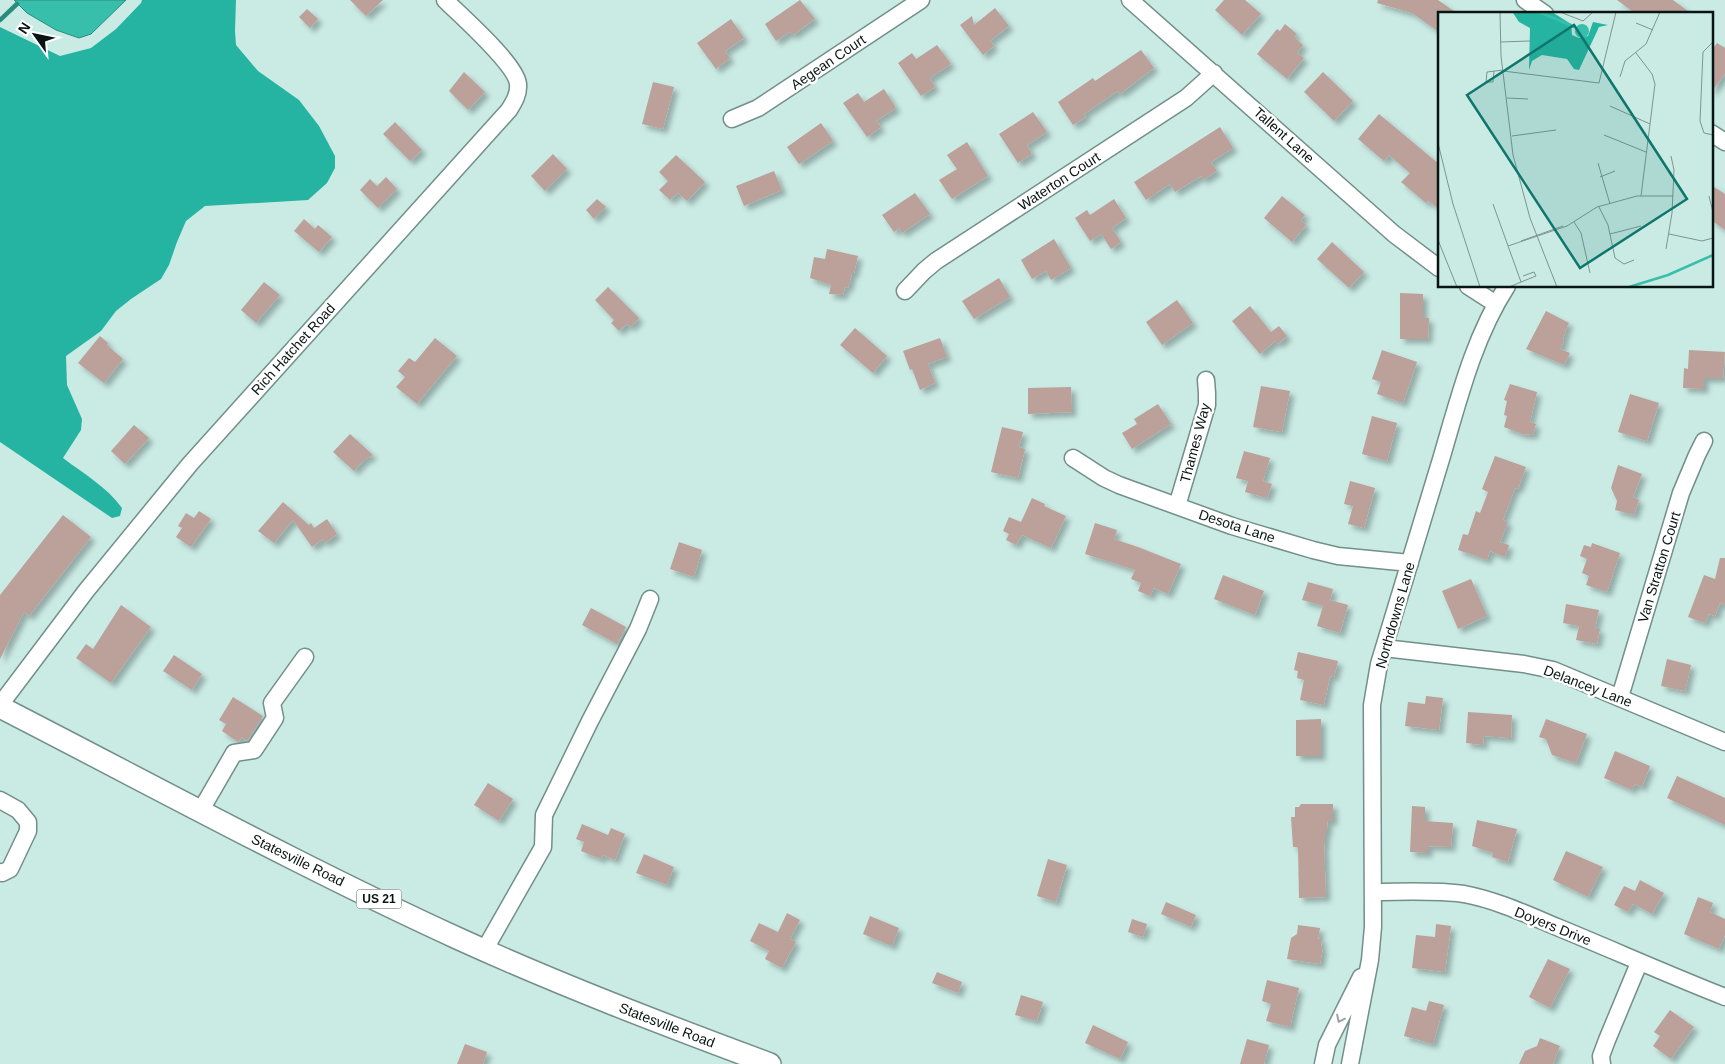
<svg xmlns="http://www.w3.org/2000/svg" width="1725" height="1064" font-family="Arial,sans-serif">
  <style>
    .forest { fill: #26b4a2 }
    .water { fill: #38bfac; stroke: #2a8c7e }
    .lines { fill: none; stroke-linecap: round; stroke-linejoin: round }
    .stream { stroke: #2a8c7e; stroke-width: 4.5 }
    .building { fill: #bca09a; filter: url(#shadow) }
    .minor-casing { stroke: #728f89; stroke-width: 19 }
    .major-casing { stroke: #728f89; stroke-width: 24 }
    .minor { stroke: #fff; stroke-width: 16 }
    .major { stroke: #fff; stroke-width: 21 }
    .oneway { stroke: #9da1a0 }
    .labels { text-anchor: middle; stroke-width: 5; stroke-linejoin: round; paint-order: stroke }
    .shield { fill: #fff; stroke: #535b59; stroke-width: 1 }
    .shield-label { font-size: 12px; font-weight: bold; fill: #091512 }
    .street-label { font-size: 14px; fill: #091512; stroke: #fff }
    .inset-river { fill: none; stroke: #38bfac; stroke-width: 2.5 }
    .inset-road { fill: none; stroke: #7d9590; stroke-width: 1 }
    .view { fill: #0f766e; fill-opacity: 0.15; stroke: #0f766e; stroke-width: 2.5 }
    .inset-edge { fill: none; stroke: #091512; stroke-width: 2.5 }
  </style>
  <defs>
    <filter id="shadow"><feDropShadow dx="4.5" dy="4.5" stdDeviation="2.5" flood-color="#0004"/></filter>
  </defs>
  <rect width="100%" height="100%" fill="#caeae4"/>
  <path class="forest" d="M142 0H236L235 31 236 45 258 71 299 100 319 126 335 156V168L327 183 308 200 205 206 186 221 177 242 169 265 161 279 131 299 116 311 101 331 66 356 67 385 82 419 81 430 63 458C84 474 107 487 122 508L120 516 112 518 0 442V27L60 56 91 48 116 29 141 3Z"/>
  <path class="water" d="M14 0H126L91 34 79 38 56 30 27 13Z"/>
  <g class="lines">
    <path class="stream" d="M0 20 17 4"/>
  </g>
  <path class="building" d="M350 0H383L366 16Z
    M800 0 815 19 793 35 790 32 776 41 765 24Z
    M1224 0H1245L1261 14 1242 35 1215 10Z
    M1378 0H1438L1458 14H1439V32L1412 13 1377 3Z
    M1617 0H1673L1692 14H1636Z
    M995 8 1009 26 990 41 994 46 983 55 960 25 972 16 974 25Z
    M307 9 318 19 310 28 299 17Z
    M731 19 744 38 725 51 730 58 716 69 697 43Z
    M1285 24 1297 34 1294 37 1303 45 1297 53 1304 58 1287 79 1257 54 1277 29 1280 31Z
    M1717 43 1725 48V74L1711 92V51Z
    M937 45 951 64 930 78 935 87 921 96 898 63 912 53 916 59Z
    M1141 50 1154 68 1120 94 1118 91 1084 114 1086 117 1073 125 1058 102 1093 78 1095 81Z
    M464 72 485 92 468 110 449 91Z
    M1323 72 1353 101 1334 121 1304 92Z
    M653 82 674 87 663 129 642 124Z
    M884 89 896 108 876 121 881 127 867 137 843 103 858 93 864 102Z
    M1033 112 1047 132 1027 145 1032 154 1018 163 999 134Z
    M1379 114 1439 164V209L1428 201 1426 203 1401 182 1410 173 1389 155 1384 161 1358 139Z
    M395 122 422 150 410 161 383 134Z
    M821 123 833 141 799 164 787 147Z
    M1220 127 1233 148 1211 162 1217 171 1203 180 1201 176 1175 192 1170 184 1146 200 1134 182Z
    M967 142 988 176 952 199 939 180 957 169 947 155Z
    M553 154 567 169 545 191 531 176Z
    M676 155 705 182 687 201 678 193 670 200 659 190 668 181 659 172Z
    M774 171 782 190 744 206 736 186Z
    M386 177 397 189 378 208 360 190 370 179 377 186Z
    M1711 185 1725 194V230L1711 220Z
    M915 193 930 214 902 233 899 228 894 232 882 215Z
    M1282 196 1305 215 1301 220 1306 225 1292 242 1264 218Z
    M597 199 606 207 594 219 586 210Z
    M1114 199 1126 218 1112 228 1121 242 1111 249 1101 234 1090 241 1075 218 1087 210 1090 215Z
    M304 219 315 229 318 225 332 237 319 252 294 231Z
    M1054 239 1071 268 1051 280 1046 271 1032 279 1021 260Z
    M1332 242 1364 272 1349 288 1317 259Z
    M827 249 858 256 854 273H852L848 288 845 287 843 295 829 294 831 285 810 278 814 257 825 259Z
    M999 278 1010 297 974 319 962 301Z
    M264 282 280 295 256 323 241 310Z
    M608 287 639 318 631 327 627 324 619 331 611 323 614 320 595 300Z
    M1400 293 1423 294V318H1429L1428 339H1400Z
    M1177 300 1193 323 1162 345 1146 322Z
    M1250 306 1271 332 1279 326 1287 336 1278 344 1275 341 1260 354 1232 321Z
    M1546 311 1569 323 1565 331 1566 332 1563 338 1564 341 1560 349 1570 353 1564 365 1526 349Z
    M855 328 887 356 873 373 840 345Z
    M100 336 108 343 106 347 107 345 123 359 104 383 78 363Z
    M435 338 457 356 417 404 396 387 405 377 398 371 409 358 415 362Z
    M940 338 947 357 928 364 935 383 920 390 912 369 910 370 903 351Z
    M1382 350 1417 362 1403 403 1377 394 1381 382 1372 379Z
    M1689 350 1725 352 1723 378H1704V389L1683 388 1684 368 1688 369Z
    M1510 384 1537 392 1530 422 1536 424 1533 435 1525 434V435L1504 427 1507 416 1504 415 1507 401 1504 400Z
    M1261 386 1290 391 1282 432 1253 427Z
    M1071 387 1072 412 1028 414V388Z
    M1630 394 1659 403 1647 441 1618 432Z
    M1158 404 1171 424 1132 449 1122 433 1137 424 1134 419Z
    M1372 416 1397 423 1387 461 1362 454Z
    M134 425 149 438 125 464 111 451Z
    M1002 427 1023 432 1019 447 1025 449 1018 478 991 472Z
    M350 434 373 455 364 460 354 471 333 452Z
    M1244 451 1270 458 1263 481 1272 484 1267 498 1245 492 1248 481 1236 478Z
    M1495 456 1526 467 1518 489 1515 488 1503 520 1508 522 1500 542 1509 545 1505 557 1490 551 1487 560 1458 550 1463 534 1468 535 1476 511 1480 513 1488 492 1482 489Z
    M1618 465 1642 474 1633 497 1639 500 1634 515 1615 510 1617 501 1611 488Z
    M1350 481 1375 488 1364 528 1348 524 1353 506 1344 504Z
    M1032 498 1045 504 1044 506 1066 516 1051 548 1022 535 1016 545 1006 540 1009 534 1003 531 1009 517 1021 522Z
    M283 502 309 525 311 523 314 528 327 519 337 534 325 543 323 539 312 547 293 520 274 543 258 531Z
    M199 511 211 519 191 547 176 537 182 528 178 526 186 513 194 518Z
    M63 515 91 537 29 616 24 612 0 659V595Z
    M1095 523 1117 530 1114 539 1138 547 1181 564 1168 594 1154 588 1150 596 1138 591 1141 583 1131 579 1135 570 1085 554Z
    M679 542 702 550 694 577 670 569Z
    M1592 543 1620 553 1607 592 1586 585 1589 576 1582 573 1587 559 1580 556 1584 545 1591 547Z
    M1720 558H1725V605L1720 603 1715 616 1709 614 1705 623 1688 617 1704 575 1715 579Z
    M1223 575 1264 591 1255 615 1214 599Z
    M1471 579 1487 616 1458 629 1442 591Z
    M1308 582 1333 589 1330 600 1348 605 1340 633 1317 626 1323 606 1302 600Z
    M1566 604 1599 610 1595 629H1600L1597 644 1576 640 1579 626 1563 623Z
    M121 605 151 627 111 683 76 658 86 644 93 649Z
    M591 608 626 627 617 644 582 625Z
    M1298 652 1338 661 1334 677 1330 676 1324 705 1300 700 1304 680 1297 678 1298 671 1294 670Z
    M174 655 202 674 192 690 163 671Z
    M1667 659 1691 665 1685 691 1661 686Z
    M1426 696 1443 698 1439 730 1405 726 1408 702 1425 704Z
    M233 697 263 716 247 741 242 737 238 742 222 731 226 724 219 720Z
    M1468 712 1512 715 1511 738 1484 736 1483 745 1466 743Z
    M1321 719V756H1296V720Z
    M1546 719 1587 734 1576 763 1552 755 1546 739 1539 737Z
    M1615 751 1650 766 1642 787 1635 784 1632 790 1604 778Z
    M1677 776 1725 798V825L1667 798Z
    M488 783 513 799 499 821 474 805Z
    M1301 804H1333V821H1327L1328 830H1326V834H1325V844H1324L1326 897 1299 898 1298 847H1293L1291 817H1295V807H1299Z
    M1412 806 1425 807V821L1453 823 1451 847 1428 846V853L1410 852Z
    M1477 820 1517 829 1508 862 1492 857 1493 853 1472 846Z
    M582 824 608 835 611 828 625 834 615 860 603 855 601 859 581 851 584 842 576 839Z
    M1566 851 1603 867 1588 897 1553 880Z
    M644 854 674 867 667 885 636 873Z
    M1048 859 1067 865 1056 902 1037 896Z
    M1640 880 1664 893 1652 914 1633 904 1628 912 1614 905 1624 886 1635 891Z
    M1698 897 1713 903 1710 912 1725 919V935L1719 949 1684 934Z
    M1166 902 1196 915 1191 927 1161 914Z
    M787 913 800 920 790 939 796 942 782 968 765 959 769 951 750 941 759 923 778 932Z
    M870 916 899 928 892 946 863 934Z
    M1132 919 1147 924 1143 937 1128 932Z
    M1436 924 1451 926 1445 972 1412 968 1416 935 1435 937Z
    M1298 925 1320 928 1318 939 1322 938 1321 947H1323L1320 964 1287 959 1291 938 1297 934Z
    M1548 959 1570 969 1550 1008 1529 997Z
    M937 972 962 982 958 993 932 983Z
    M1267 980 1299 988 1290 1027 1266 1021 1271 1004 1262 1001Z
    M1021 995 1043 1002 1037 1021 1015 1015Z
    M1429 1001 1444 1005 1433 1044 1404 1036 1412 1007 1426 1011Z
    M1670 1010 1694 1027 1671 1059 1653 1046 1660 1036 1654 1032Z
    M1093 1025 1128 1042 1120 1059 1085 1043Z
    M1540 1038 1560 1046 1553 1064H1519L1525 1051 1537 1046Z
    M1247 1039 1269 1045 1264 1064H1240Z
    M465 1044 487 1052 483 1064H457Z"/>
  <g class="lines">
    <g class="minor-casing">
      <path id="minor" d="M1130 0 1394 234 1439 268
        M1525 0 1545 14
        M732 119 758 108 921 0
        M1711 133 1725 142
        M1468 286 1496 304
        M905 291 924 271 936 261 1186 98 1214 73
        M1073 458 1104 478 1119 485 1232 526 1313 550 1338 556 1410 563
        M1177 506 1207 405V393L1206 380
        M1384 648 1524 664 1553 670 1725 742
        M1620 697 1681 493 1697 455 1704 441
        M0 705 86 591 190 464 509 110C514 102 519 94 518 84 516 64 461 16 445 0
        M0 800 18 810 28 822V831L10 869 2 873 0 872
        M201 810 234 753 254 750 275 718 272 703 305 657
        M1373 892C1402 892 1434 890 1464 894 1496 900 1526 914 1557 927 1613 950 1669 975 1725 997
        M485 949 543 847 544 815 590 721 638 629 650 599
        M1323 1064 1327 1045 1361 977
        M1350 1064 1370 960 1373 927 1372 705 1379 664C1400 595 1421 526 1442 456 1459 398 1474 337 1507 286
        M1602 1064 1601 1056 1607 1040 1639 963"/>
    </g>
    <g class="major-casing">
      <path id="major" d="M0 707C152 785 302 867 457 938 560 985 665 1025 770 1064"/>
    </g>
    <use href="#minor" class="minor"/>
    <use href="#major" class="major"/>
  </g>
  <defs><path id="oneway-chevron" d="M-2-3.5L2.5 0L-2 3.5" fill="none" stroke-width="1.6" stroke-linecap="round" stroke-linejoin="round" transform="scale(1.25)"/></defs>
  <use class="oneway" href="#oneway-chevron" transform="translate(1340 1019) rotate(116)"/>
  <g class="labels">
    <rect class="shield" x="356.5" y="889.5" width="45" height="19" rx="4"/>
    <g class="shield-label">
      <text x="379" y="903">US 21</text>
    </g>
    <g class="street-label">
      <text transform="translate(828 62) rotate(-34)" y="5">Aegean Court</text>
      <text transform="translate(1284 135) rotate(42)" y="5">Tallent Lane</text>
      <text transform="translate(1059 181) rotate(-33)" y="5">Waterton Court</text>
      <text transform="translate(293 349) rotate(-48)" y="5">Rich Hatchet Road</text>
      <text transform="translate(1195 443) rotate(-75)" y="5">Thames Way</text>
      <text transform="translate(1237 526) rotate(18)" y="5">Desota Lane</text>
      <text transform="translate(1659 567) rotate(-73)" y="5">Van Stratton Court</text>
      <text transform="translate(1395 615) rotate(-74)" y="5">Northdowns Lane</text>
      <text transform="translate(1588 686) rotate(21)" y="5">Delancey Lane</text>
      <text transform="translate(298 860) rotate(26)" y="5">Statesville Road</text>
      <text transform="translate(1553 926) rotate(22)" y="5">Doyers Drive</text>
      <text transform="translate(667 1025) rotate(21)" y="5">Statesville Road</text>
    </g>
  </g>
  <g transform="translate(1438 12)">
    <rect width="275" height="275" fill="#caeae4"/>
    <path d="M114 0 133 12 134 23 141 26 150 24 155 10 170 13 161 15 141 58 136 57 129 47 104 43 94 49 91 58 92 16 81 10 75 1Z" fill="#26b4a2"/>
    <path d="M137 19a7 7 0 1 1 14 0a7 7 0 1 1-14 0Z" fill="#38bfac"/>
    <path class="inset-river" d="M101 0 137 15M191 275 230 263 275 243"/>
    <path class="inset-road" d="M62 0 63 44 75 143 92 206 119 275M122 0 145 9 155 0M198 11 215 18M62 30 92 29M275 30 265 40 262 109 266 121 275 123M198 41 214 62 217 72 203 184M56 59 55 70H48L49 60 65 58M65 59 161 71 178 0M182 65 187 49 208 32 222 0M69 86 90 87M172 94 212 112M166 123 208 140M74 124 118 118M0 131 15 192 42 275M160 151 172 192M162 165 177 159M271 184 275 200M55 192 83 270 71 275M161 195 170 213 177 246 186 252 196 248M136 210 143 221 152 261M172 222 203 214M231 222 264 229 275 226M0 228 19 275M83 229 125 214M70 234 129 214 159 195 199 184H235M228 237 234 201 236 158 233 144M83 270 98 264 96 260 85 264"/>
    <path class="view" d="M136 13 249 187 142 256 29 83Z"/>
    <rect width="275" height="275" class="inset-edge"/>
  </g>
  <g transform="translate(35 35) rotate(303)" stroke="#ffffff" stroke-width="4" paint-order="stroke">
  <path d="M0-4L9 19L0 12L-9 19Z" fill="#091512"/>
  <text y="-8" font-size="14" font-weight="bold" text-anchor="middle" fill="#091512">N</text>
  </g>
</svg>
